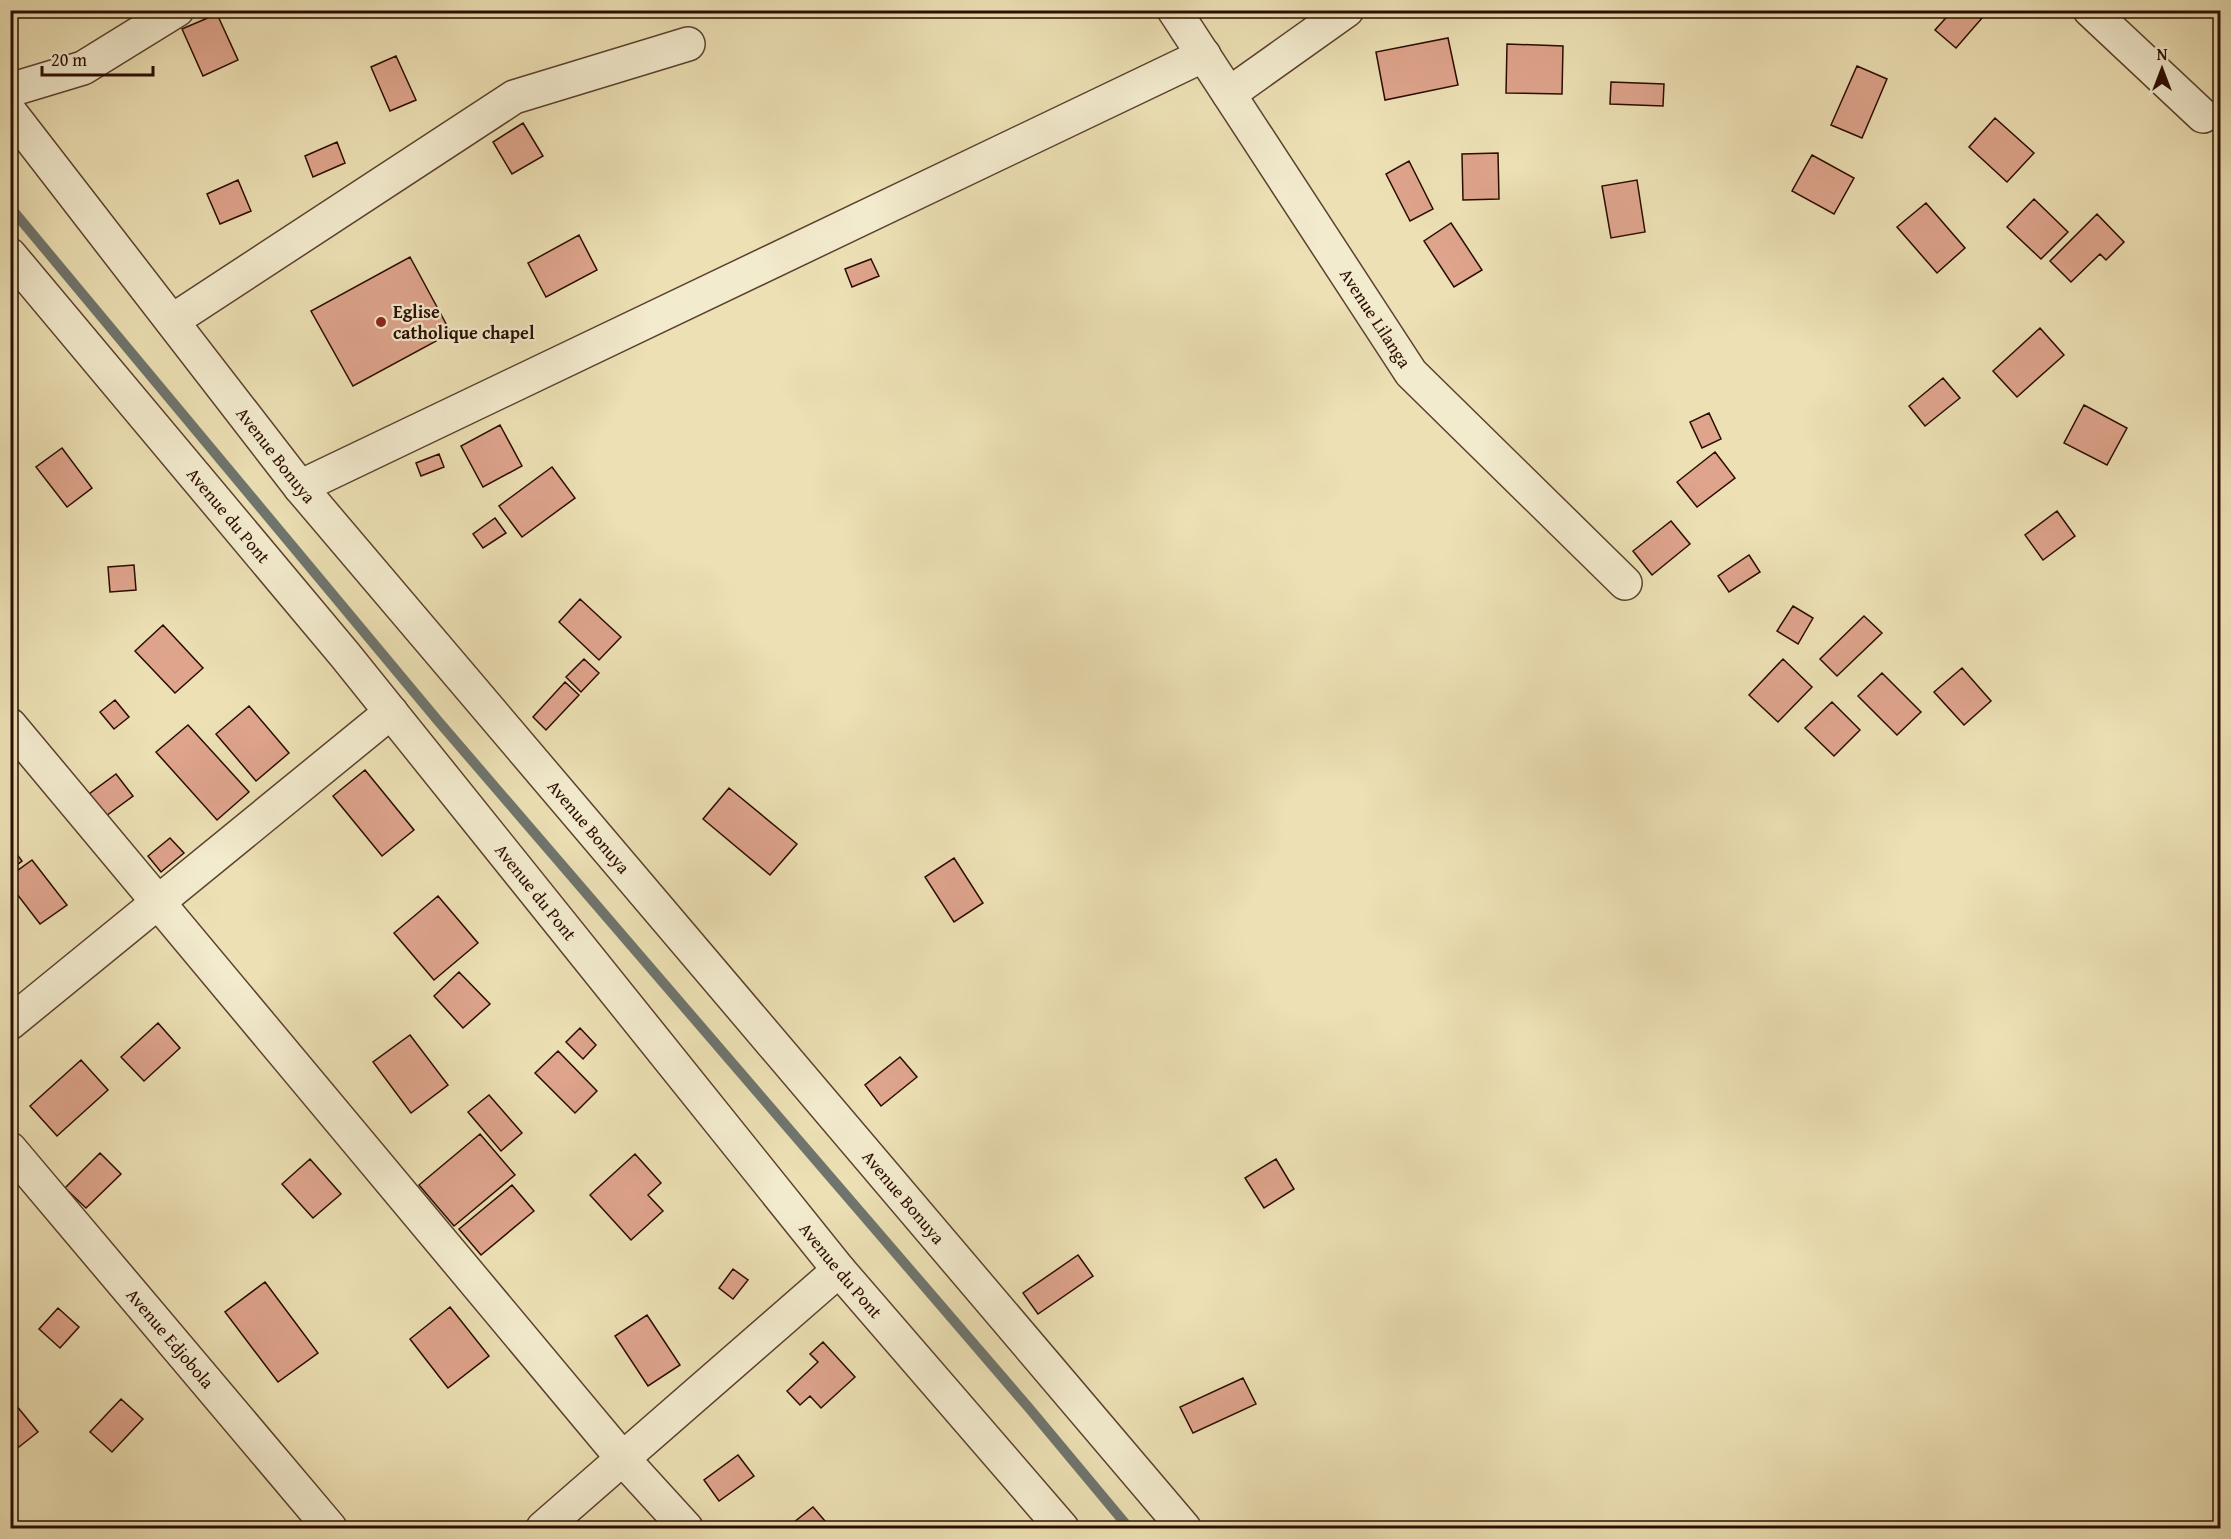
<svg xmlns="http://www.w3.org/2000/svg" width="2231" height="1539" font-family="'Gentium Book Plus',serif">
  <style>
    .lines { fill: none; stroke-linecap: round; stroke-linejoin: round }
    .stream { stroke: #6f756e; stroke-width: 10 }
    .building { fill: #dea48c; stroke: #2b0c01; stroke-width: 1.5 }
    .minor-casing { stroke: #5b412e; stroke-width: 36 }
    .minor { stroke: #f3ebce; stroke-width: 33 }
    .poi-dot { fill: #8f2418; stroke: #f3ebce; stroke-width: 2 }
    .labels { text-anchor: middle; stroke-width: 4.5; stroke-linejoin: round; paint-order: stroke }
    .poi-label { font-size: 18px; font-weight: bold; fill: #2b0c01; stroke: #f3ebce; text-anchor: start }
    .street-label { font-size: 18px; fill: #2b0c01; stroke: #f3ebce }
  </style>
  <rect width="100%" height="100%" fill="#ece0b4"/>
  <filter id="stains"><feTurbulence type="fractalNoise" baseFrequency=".00333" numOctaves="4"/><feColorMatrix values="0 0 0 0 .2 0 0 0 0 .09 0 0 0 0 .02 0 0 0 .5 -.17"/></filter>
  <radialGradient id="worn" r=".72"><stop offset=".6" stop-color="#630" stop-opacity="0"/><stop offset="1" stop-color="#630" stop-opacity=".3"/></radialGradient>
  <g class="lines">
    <path class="stream" d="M10 207 439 722 1029 1408 1129 1528"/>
  </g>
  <path class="building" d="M1953 10H1989L1956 48 1935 30Z
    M217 14 238 60 203 76 182 29Z
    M1448 38 1458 85 1385 100 1376 52Z
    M1507 44 1563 46 1562 94 1506 93Z
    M396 56 416 100 390 111 371 67Z
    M1857 66 1887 79 1862 138 1831 125Z
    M1611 82 1664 84 1663 106 1610 104Z
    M1995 118 2034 153 2007 182 1969 147Z
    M523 123 543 156 512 174 493 142Z
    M337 142 345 163 313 177 305 156Z
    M1498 153 1499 199 1463 200 1462 154Z
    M1812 155 1854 178 1834 214 1792 191Z
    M1409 161 1433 209 1410 221 1386 174Z
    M238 180 251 211 220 224 207 194Z
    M1637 180 1645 232 1611 238 1602 186Z
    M2034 199 2068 232 2041 259 2007 227Z
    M1926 203 1965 248 1937 273 1897 227Z
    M2097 214 2124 242 2106 260 2100 254 2071 282 2050 261Z
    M1451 223 1482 270 1454 287 1424 241Z
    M579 235 597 270 546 297 528 263Z
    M410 257 451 333 353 386 311 311Z
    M871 259 879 276 852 287 845 269Z
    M2040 328 2064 355 2017 397 1993 371Z
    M1943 378 1960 398 1925 426 1909 406Z
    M2084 405 2127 428 2107 465 2064 443Z
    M1709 413 1721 439 1702 448 1690 422Z
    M500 425 522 466 483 487 461 446Z
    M62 448 92 488 67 507 36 467Z
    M1715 452 1735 478 1697 507 1677 482Z
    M439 454 444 467 421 476 416 463Z
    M552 467 575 498 522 537 499 506Z
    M2057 511 2075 536 2043 560 2025 535Z
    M495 518 506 533 483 548 473 534Z
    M1671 521 1690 544 1652 575 1633 551Z
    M1749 555 1760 572 1729 592 1718 576Z
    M134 565 136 590 110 592 108 567Z
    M580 599 621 637 599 660 559 622Z
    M1793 606 1813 618 1798 644 1777 631Z
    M1864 616 1882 633 1837 676 1820 659Z
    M163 625 203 668 175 693 135 651Z
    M584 659 599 673 581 692 566 677Z
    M1783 659 1812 687 1778 722 1749 695Z
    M1962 668 1991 701 1964 725 1934 692Z
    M1882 673 1921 712 1897 735 1858 696Z
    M565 682 579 695 546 730 533 717Z
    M115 700 129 717 114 729 100 712Z
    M1832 702 1860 730 1834 756 1805 728Z
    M249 706 289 753 256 781 216 734Z
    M188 725 249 792 217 820 156 752Z
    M365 770 414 830 382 856 333 796Z
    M116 774 133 796 106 816 89 794Z
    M729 788 797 844 770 875 703 819Z
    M170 838 184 853 161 872 148 856Z
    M10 845 22 861 10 870Z
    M954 858 983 903 954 922 925 877Z
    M32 860 67 905 40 924 10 885V876Z
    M438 896 478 943 434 980 394 933Z
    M459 972 490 1004 463 1028 434 996Z
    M158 1023 180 1048 144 1081 121 1057Z
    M580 1028 596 1045 583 1059 566 1042Z
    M410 1035 448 1085 411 1113 373 1062Z
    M558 1051 597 1091 575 1113 535 1073Z
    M900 1057 917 1077 881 1106 865 1085Z
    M81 1060 108 1090 57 1136 30 1106Z
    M489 1095 522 1133 501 1151 468 1112Z
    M480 1134 515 1175 454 1226 419 1185Z
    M100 1153 121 1174 86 1208 65 1188Z
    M635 1154 661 1183 648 1195 663 1211 631 1240 590 1195Z
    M310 1159 341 1194 313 1218 282 1184Z
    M1276 1159 1294 1189 1264 1208 1245 1178Z
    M512 1185 534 1211 481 1255 459 1229Z
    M1078 1255 1093 1276 1038 1314 1023 1293Z
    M733 1269 748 1280 733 1299 719 1288Z
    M265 1282 318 1353 278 1382 225 1312Z
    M450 1307 489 1356 448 1388 410 1339Z
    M58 1308 79 1327 60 1348 39 1329Z
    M647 1315 680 1365 648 1386 615 1336Z
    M823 1342 855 1377 821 1408 810 1396 800 1405 787 1391 818 1362 810 1354Z
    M1243 1378 1256 1404 1193 1433 1180 1407Z
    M121 1399 143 1419 112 1452 90 1432Z
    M15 1404 38 1432 10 1454V1408Z
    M738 1455 754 1476 719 1501 704 1480Z
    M813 1507 831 1528H791L789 1526Z"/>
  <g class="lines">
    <g class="minor-casing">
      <g id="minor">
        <path id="s1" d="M1174 10 1411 373 1625 583"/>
        <path d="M2090 10 2203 116"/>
        <path d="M10 90 83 68 177 10"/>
        <path d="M1229 94 1347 10"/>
        <path id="s2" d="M10 112 300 487 1184 1528"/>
        <path id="s3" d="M10 255 345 655 839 1270 1062 1528"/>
        <path d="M172 321 514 97 688 44"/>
        <path d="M300 487 1204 55"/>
        <path d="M10 725 623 1459 686 1528"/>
        <path d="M10 1023 391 712"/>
        <path id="s4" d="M10 1149 330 1528"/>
        <path d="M543 1528 839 1270"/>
      </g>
    </g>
    <use href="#minor" class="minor"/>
  </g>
  <circle class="poi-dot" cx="381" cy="322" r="6"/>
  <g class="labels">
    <g class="poi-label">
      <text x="393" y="318">Eglise<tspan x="393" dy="21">catholique chapel</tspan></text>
    </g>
    <g class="street-label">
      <text dy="6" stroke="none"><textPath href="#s1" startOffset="368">Avenue Lilanga</textPath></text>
      <text dy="6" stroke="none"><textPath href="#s2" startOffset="434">Avenue Bonuya</textPath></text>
      <text dy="6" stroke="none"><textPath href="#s3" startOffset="340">Avenue du Pont</textPath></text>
      <text dy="6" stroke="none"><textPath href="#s2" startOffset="920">Avenue Bonuya</textPath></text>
      <text dy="6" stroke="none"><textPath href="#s3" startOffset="826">Avenue du Pont</textPath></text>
      <text dy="6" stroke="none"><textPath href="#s2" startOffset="1406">Avenue Bonuya</textPath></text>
      <text dy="6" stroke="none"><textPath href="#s3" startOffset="1312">Avenue du Pont</textPath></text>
      <text dy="6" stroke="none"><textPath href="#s4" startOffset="248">Avenue Edjobola</textPath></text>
    </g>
  </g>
  <rect width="2231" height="1539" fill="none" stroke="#ece0b4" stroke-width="36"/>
  <rect x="12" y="12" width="2207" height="1515" fill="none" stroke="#2b0c01" stroke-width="3"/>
  <rect x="18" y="18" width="2195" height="1503" fill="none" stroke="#2b0c01" stroke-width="1.5"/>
  <g transform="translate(2162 69)" stroke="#f3ebce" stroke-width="4.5" paint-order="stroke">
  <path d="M0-4.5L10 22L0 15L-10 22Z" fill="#2b0c01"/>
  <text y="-9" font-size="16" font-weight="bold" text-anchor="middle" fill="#2b0c01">N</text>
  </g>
  <path d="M42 66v9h111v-9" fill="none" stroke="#2b0c01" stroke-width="3"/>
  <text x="51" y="66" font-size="18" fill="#2b0c01" stroke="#f3ebce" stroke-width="4.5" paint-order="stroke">20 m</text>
  <rect width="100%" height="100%" filter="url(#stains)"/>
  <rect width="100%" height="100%" fill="url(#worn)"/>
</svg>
